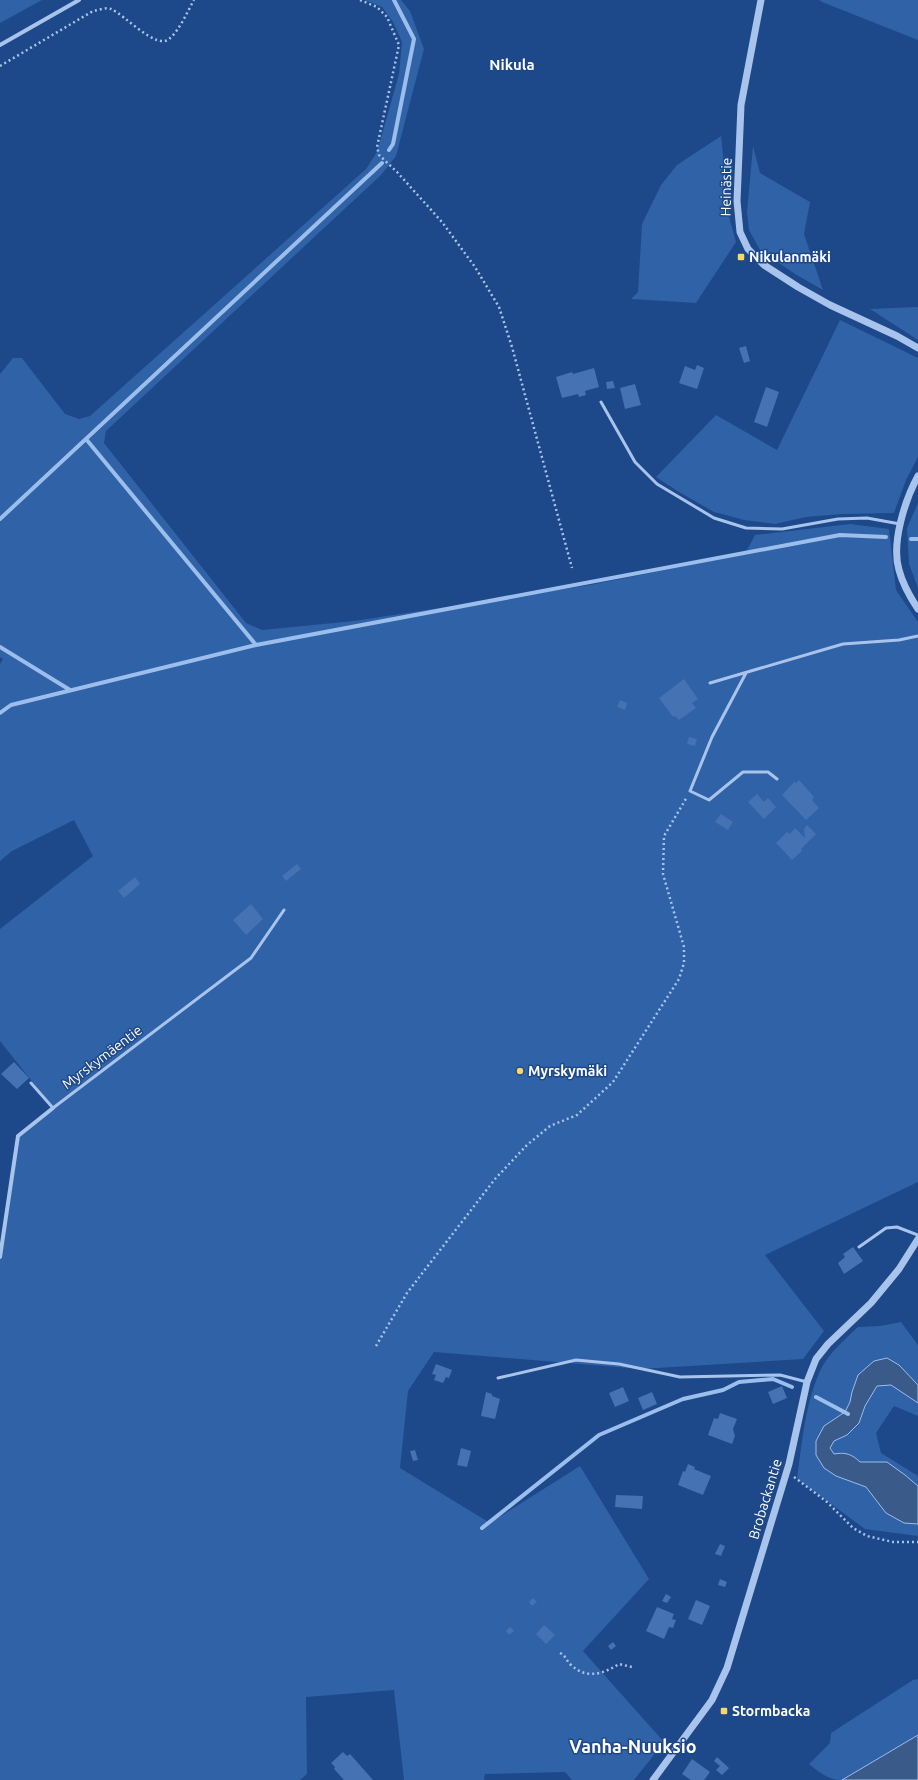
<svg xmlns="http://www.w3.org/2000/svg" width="918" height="1780" font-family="Ubuntu,sans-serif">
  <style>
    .green { fill: #3062a7 }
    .water { fill: #3a5a89; stroke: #9bbeed }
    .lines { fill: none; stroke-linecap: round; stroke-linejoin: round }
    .stream { stroke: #9bbeed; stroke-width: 4 }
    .building { fill: #4572b2 }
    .path { stroke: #a8c4ec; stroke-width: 2.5; stroke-dasharray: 2 3; stroke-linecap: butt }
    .service { stroke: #a8c4ec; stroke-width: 3 }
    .minor { stroke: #a8c4ec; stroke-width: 4 }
    .tertiary { stroke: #a8c4ec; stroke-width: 7 }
    .poi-dot { fill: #fbd666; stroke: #1d4889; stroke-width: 1.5 }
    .labels { text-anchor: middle; stroke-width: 3; stroke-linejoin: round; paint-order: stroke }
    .street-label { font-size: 14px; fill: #fff; stroke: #1d4889 }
    .poi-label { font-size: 14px; font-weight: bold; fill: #fff; stroke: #1d4889; text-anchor: start }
    .neighbourhood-label { font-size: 15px; font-weight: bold; fill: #fff; stroke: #1d4889 }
    .district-label { font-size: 18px; font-weight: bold; fill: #fff; stroke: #1d4889 }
  </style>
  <rect width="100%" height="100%" fill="#1d4889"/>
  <path class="green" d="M0 0H42L0 23Z
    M365 0H401L410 11 424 49 396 156 381 175 106 431 104 443 246 623 262 630 354 621 590 585 745 554 755 535 850 524 889 529 896 590 918 622V1182L765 1255 824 1331 803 1359 641 1369 434 1352 408 1391 400 1468 490 1523 580 1466 649 1579 583 1651 664 1742 634 1780H572L565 1772 485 1774 484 1780H404L394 1690 306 1697 307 1774 300 1780H0V1257L18 1136 53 1108 0 1041V929L93 856 74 820 12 851 0 861V664L3 659 0 657V374L13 358H22L65 414 79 419 90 416 366 169 377 152 399 74 402 42 393 22 382 7Z
    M819 0H918V40L822 2Z
    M721 136 730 221 736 242 696 303 631 299 638 292 642 224 661 185 677 165Z
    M753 146 760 173 810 202 804 234 823 290 795 274 760 250 749 230 747 212Z
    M918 307V340L870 309Z
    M840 320 918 358V457L906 480 894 513 842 514 806 517 775 524 744 520 714 512 679 492 656 477 716 415 777 450Z
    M918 503V588L909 564 907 528Z
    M901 1322 918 1345V1416L894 1406 876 1433 881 1453 918 1476V1536L865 1529 797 1479C802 1443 805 1404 820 1371 828 1354 844 1340 858 1327L880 1326Z
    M918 1679V1735L842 1780C828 1780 819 1772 809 1764L830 1743 831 1733 913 1680Z"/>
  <path class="water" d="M887 1358 899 1365 918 1385V1403L891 1385 877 1386 865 1406 859 1423 847 1435 834 1441 830 1448 834 1454C845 1452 852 1454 860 1462H887L905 1475 918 1486V1524L904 1523 886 1513 866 1487 836 1476 824 1468 816 1455V1441L824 1426 845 1412 850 1402 852 1392 858 1375 874 1361Z
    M918 1735V1780H842Z"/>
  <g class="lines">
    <path class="stream" d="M389 150 393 144 414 39 394 0
      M86 439 256 645
      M0 519 382 163
      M911 539H918
      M0 647 70 690
      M0 713 11 705 256 645 840 535 886 537
      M816 1397 848 1414
      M482 1528 599 1435 683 1399 723 1390 739 1382 773 1379 792 1387"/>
  </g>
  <path class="building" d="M746 346 750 361 744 363 739 348Z
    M697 365 704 368 697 389 679 383 685 366 695 370Z
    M594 368 599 387 585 391 586 395 579 397 578 394 562 398 556 377 572 372 573 374Z
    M613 381 615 388 607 389 606 382Z
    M635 384 641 405 625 409 620 388Z
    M766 387 779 392 767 427 754 422Z
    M684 679 698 699 692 703 696 708 679 720 675 716 673 717 659 698Z
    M620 700 627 703 625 710 617 707Z
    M689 737 697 739 695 746 687 744Z
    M799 780 814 797 812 800 819 808 806 820 782 795 794 782 796 783Z
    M757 794 764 802 768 798 776 807 764 819 748 802Z
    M721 814 733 822 728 830 715 822Z
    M807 825 816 834 801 849 802 851 792 860 776 843 787 832 790 834 795 828 805 838 804 829Z
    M297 864 301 869 286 881 282 876Z
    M135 877 140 884 124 898 118 891Z
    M251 904 263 919 246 935 233 920Z
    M14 1062 29 1078 17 1089 1 1074Z
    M853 1247 863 1261 844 1274 838 1263 845 1257 843 1254Z
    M436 1364 452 1370 449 1378 446 1377 443 1383 434 1380 436 1375 432 1374Z
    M782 1386 787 1398 773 1404 768 1392Z
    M623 1387 629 1401 615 1407 609 1393Z
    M486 1392 492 1394V1396L500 1399 495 1419 481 1416Z
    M652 1392 657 1404 643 1410 638 1398Z
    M720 1413 737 1419 733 1429 735 1436 732 1444 708 1435 714 1418 718 1419Z
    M461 1448 471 1451 467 1467 457 1465Z
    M415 1450 418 1460 413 1461 410 1451Z
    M688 1464 695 1467 694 1469 711 1476 703 1495 678 1485 683 1471 685 1472Z
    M616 1495 643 1496 642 1509 615 1507Z
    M720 1544 725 1546 721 1556 715 1554Z
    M720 1579 727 1582 725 1587 718 1585Z
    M666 1594 671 1597 667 1603 662 1601Z
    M533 1598 537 1602 532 1606 529 1602Z
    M696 1600 710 1606 702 1625 688 1619Z
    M657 1607 674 1614 672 1619 676 1620 673 1628 669 1627 664 1639 646 1631Z
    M544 1625 555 1635 546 1644 536 1634Z
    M510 1627 514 1631 509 1635 506 1631Z
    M613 1642 616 1646 611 1650 608 1646Z
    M343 1752 347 1756 350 1754 373 1780H344L334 1769 335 1767 331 1763Z
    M717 1757 729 1768 722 1775 716 1770 720 1766 714 1761Z
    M692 1759 710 1772 704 1780H691L682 1774Z"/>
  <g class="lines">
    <path class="path" d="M360 0 377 7 387 17 399 45 377 147 379 155 397 172 442 222 475 267 499 307 512 347 572 568
      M0 66 93 11C99 10 106 7 111 9 125 15 156 50 169 39 180 30 187 12 194 0
      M376 1346 407 1293 495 1179 527 1145 550 1126 577 1115 613 1082 679 979 684 963V947L663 874 664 836 687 797
      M794 1477 827 1502 853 1528 867 1536 893 1542H918
      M560 1653C566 1656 566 1660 570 1664 586 1680 603 1674 619 1664L632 1667"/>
    <path class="service" d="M601 402 635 462 657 484 714 518 746 528 782 529 838 519 867 518 900 524
      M746 673 712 737 690 791 709 800 743 772H768L777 779
      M710 683 843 644 899 640 918 636
      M31 1083 53 1108 251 958 284 910
      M859 1247 886 1228 897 1227 918 1235
      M498 1378 576 1360 619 1364 680 1377 780 1375 807 1382"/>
    <path class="minor" d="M0 45 79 0
      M0 1257 18 1136 53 1108"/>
    <path class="tertiary" d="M761 0 741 105 737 201 740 232 748 249 764 265 798 287 830 305 897 336 918 348
      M918 476C905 500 891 543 899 570 903 585 910 597 918 609
      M653 1780 712 1700 727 1668 789 1464 807 1382 816 1359 828 1344 871 1303 899 1269 918 1239"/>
  </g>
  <g class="poi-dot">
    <rect x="737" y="253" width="8" height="8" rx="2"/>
    <circle cx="520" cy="1071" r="4"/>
    <rect x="720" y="1707" width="8" height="8" rx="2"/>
  </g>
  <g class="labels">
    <g class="street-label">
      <text transform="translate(726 187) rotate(-89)" y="5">Heinästie</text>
      <text transform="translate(102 1057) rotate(-37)" y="5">Myrskymäentie</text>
      <text transform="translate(765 1499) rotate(-73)" y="5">Brobackantie</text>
    </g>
    <g class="poi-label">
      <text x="749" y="262">Nikulanmäki</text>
      <text x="528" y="1076">Myrskymäki</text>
      <text x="732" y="1716">Stormbacka</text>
    </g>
    <g class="neighbourhood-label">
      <text x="512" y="70">Nikula</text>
    </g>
    <g class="district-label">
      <text x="633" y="1753">Vanha-Nuuksio</text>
    </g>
  </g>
</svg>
